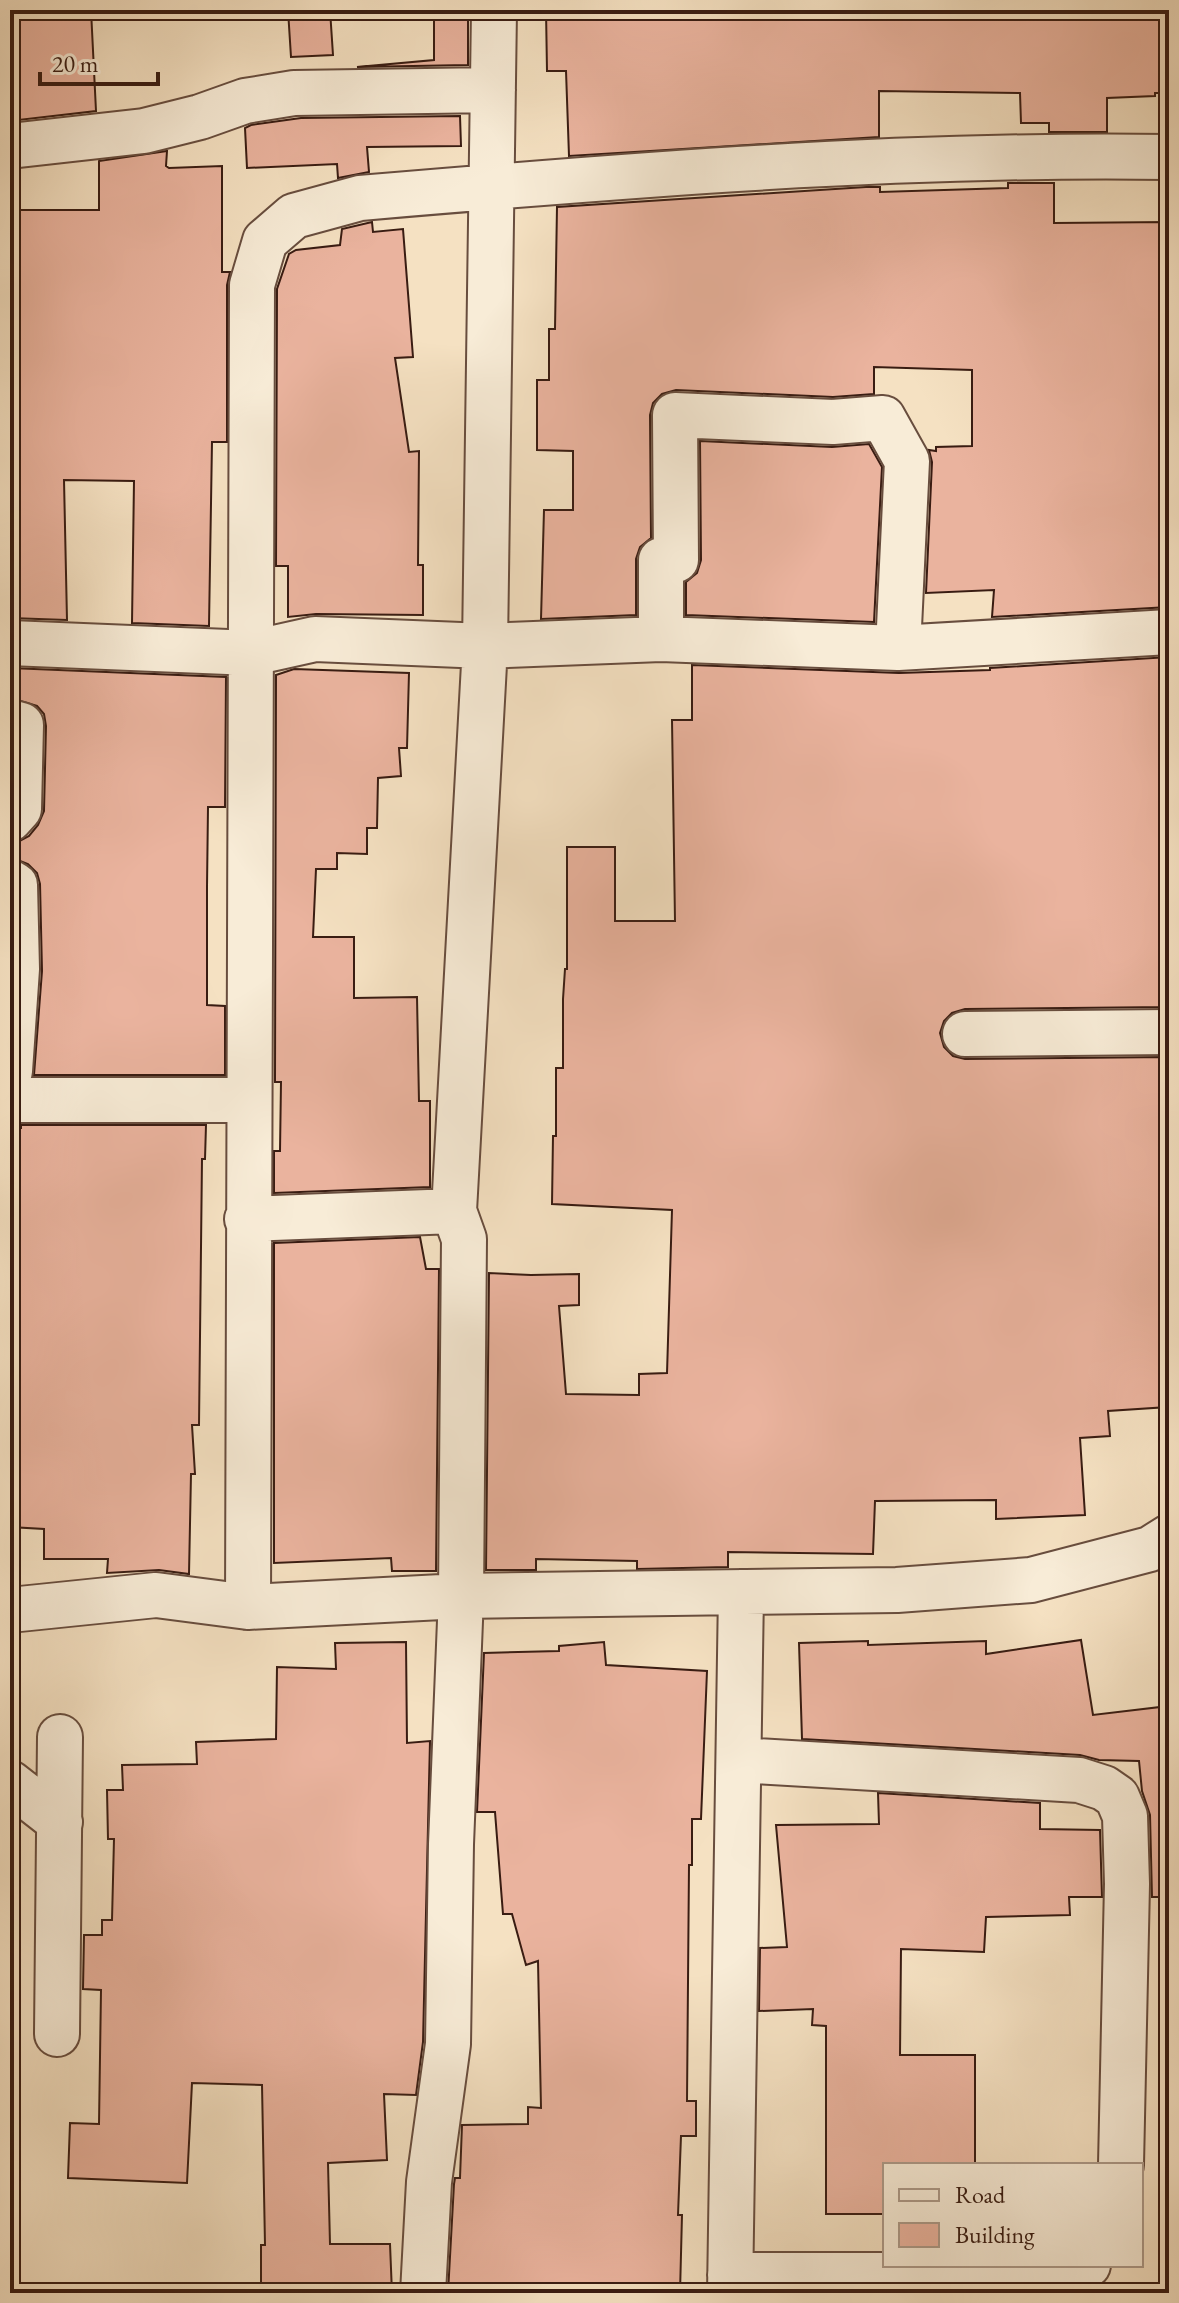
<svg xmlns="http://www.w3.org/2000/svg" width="1179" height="2303" font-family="'EB Garamond',serif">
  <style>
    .building { fill: #eab39e; stroke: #391c12; stroke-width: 2 }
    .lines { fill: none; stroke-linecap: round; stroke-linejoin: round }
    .minor-casing { stroke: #684d3e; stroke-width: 48 }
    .minor { stroke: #f8ecd7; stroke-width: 44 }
  </style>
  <rect width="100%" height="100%" fill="#f5e1c2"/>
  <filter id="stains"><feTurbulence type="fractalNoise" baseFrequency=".0025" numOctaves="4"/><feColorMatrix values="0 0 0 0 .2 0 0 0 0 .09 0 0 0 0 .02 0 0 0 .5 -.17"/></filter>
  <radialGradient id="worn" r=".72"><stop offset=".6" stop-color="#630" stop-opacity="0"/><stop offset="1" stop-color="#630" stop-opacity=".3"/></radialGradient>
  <path class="building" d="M14 10H91L96 111 10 121V44H13Z
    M288 10H330L333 55 291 57Z
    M434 10H468V65L357 67 434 60Z
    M546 10H583V13L634 10H1169V93H1155V96L1107 98V132H1049V123H1021L1020 93 879 91V137L569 156 566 71H547Z
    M460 116 461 146 367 147 369 172 338 178 337 164 247 168 245 128 251 125 301 118Z
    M167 151 166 166 169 168 222 166V272H230L227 285V442H212L209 626 132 623 134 481 64 480 67 620 10 618V210H99V161Z
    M1008 183H1054V223L1169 222V607L992 617 994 590 926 593 932 462 929 450 936 451V447L972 446V370L874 367V394L833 397 676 390 662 394 653 403 650 415 651 538 640 547 636 559V615L541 619 544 510H573V451L537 450V380H549V329H555L557 207 866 187H880V192L1008 188Z
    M372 222 373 232 403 229 413 357 395 358 409 452 419 451 418 565H423V615L316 614 288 617V566H276L277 289 289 254 296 250 340 245 342 229Z
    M700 441 832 447 869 444 882 467 874 622 686 615V582L697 573 701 560Z
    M1169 657 1168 848H1162V930H1164L1168 1007 965 1009 952 1013 944 1021 940 1033 944 1047 953 1056 965 1059 1169 1057V1248L1164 1247 1169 1309V1353H1165L1168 1407 1108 1411 1110 1436 1080 1438 1085 1515 996 1519V1500L875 1501 873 1554 728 1552V1567L637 1569V1561L536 1559V1570H486L489 1273 531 1275 579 1274V1305L559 1306 566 1394 639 1395V1374L667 1373 672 1210 552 1204 553 1136H556V1068H563V999L565 969H567V847H615V921H675L672 720H692V665L899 673 990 670V668Z
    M10 668 226 677 225 807H208L207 887V1005L225 1006V1075H34L42 971 40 884 37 873 28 864 10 857V846L29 836 38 825 44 811 46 726 44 714 37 706 10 698Z
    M294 669 409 673 407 748H399L401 776 378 778 377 828H367V854L337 853V869H316L313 937H354V998L417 997 419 1101H430V1187L274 1193V1151H280L281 1082H275L276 675Z
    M21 1125H206L205 1159H202L199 1425H192L195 1474H191L189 1574 159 1570 107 1573 108 1559H44V1529L10 1527 15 1352 14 1273H10L11 1128H21Z
    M420 1237 426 1269H439L436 1571H392L391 1558 274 1563V1243Z
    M1081 1640 1093 1715 1169 1706V1897H1152L1150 1815 1142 1791 1139 1761 1099 1760 1080 1755 802 1739 799 1643 868 1641V1645L986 1641V1654Z
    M406 1642 407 1743 430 1741 423 2042 416 2095 384 2094 387 2160 328 2163 330 2244H390L392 2293H261V2245H265L262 2085 192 2083 187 2183 68 2178 70 2123 99 2124 101 1990 83 1989 84 1935H102V1920H112L114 1839H108L107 1790H123L122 1765 197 1764 196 1742 276 1739 277 1667 336 1669 335 1643Z
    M604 1642 606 1665 707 1671 701 1819H692V1865H689L687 2101H696V2136H681L678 2215H682L680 2293H448L454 2184 455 2178H460L462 2125 528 2124V2107L541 2108 538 1961 526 1965 512 1914H503L495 1812H477L484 1653 559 1651V1646Z
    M878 1793 1040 1803V1829L1100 1830 1102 1897H1069L1070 1915 986 1917 984 1952 901 1949 900 2055H975V2165H885V2214H826V2026L812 2025 813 2009 759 2011 760 1948 787 1947 776 1825 879 1824Z"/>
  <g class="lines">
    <g class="minor-casing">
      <path id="minor" d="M10 146 144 131 200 117 245 101 294 93 493 90
        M661 639V560H676L675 415 833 422 883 418 907 461 898 648
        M10 643 252 653 315 639 485 646 661 639 898 648 1169 632
        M10 722 21 725 19 809 10 819
        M10 882 15 885 17 969 10 1071
        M965 1034 1169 1032
        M10 1100H249
        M247 1219 454 1211
        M248 1607 252 285 265 241 294 216 360 198C629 175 899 153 1169 157
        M10 1610 156 1595 248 1607 461 1596 897 1590 1031 1580 1150 1549 1169 1537
        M739 1760 1079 1780 1104 1788 1117 1797 1125 1816 1127 1884 1121 2165
        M10 1783 60 1822
        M57 2034 60 1737
        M730 2275H1066L1088 2265
        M423 2293 429 2182 448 2044 451 1844 461 1596 464 1239 454 1211 485 646 494 10
        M730 2293 741 1592"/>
    </g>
    <use href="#minor" class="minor"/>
  </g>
  <rect width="1179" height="2303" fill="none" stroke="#f5e1c2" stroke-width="40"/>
  <rect x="12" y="12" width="1155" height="2279" fill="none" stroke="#391c12" stroke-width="4"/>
  <rect x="20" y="20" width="1139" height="2263" fill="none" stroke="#391c12" stroke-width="2"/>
  <rect x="883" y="2163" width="260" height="104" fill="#f8ecd7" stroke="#ac9988" stroke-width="2"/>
  <rect x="899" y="2189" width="40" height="12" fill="#f8ecd7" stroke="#ac9988" stroke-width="2"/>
  <text x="955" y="2203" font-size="24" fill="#391c12">Road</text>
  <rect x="899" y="2223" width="40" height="24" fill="#eab39e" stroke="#ac9988" stroke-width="2"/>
  <text x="955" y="2243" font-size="24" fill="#391c12">Building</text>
  <path d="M40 72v12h118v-12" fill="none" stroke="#391c12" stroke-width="4"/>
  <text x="52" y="72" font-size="24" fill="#391c12" stroke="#f8ecd7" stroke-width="6" paint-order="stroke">20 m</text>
  <rect width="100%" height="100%" filter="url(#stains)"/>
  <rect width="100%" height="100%" fill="url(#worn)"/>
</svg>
